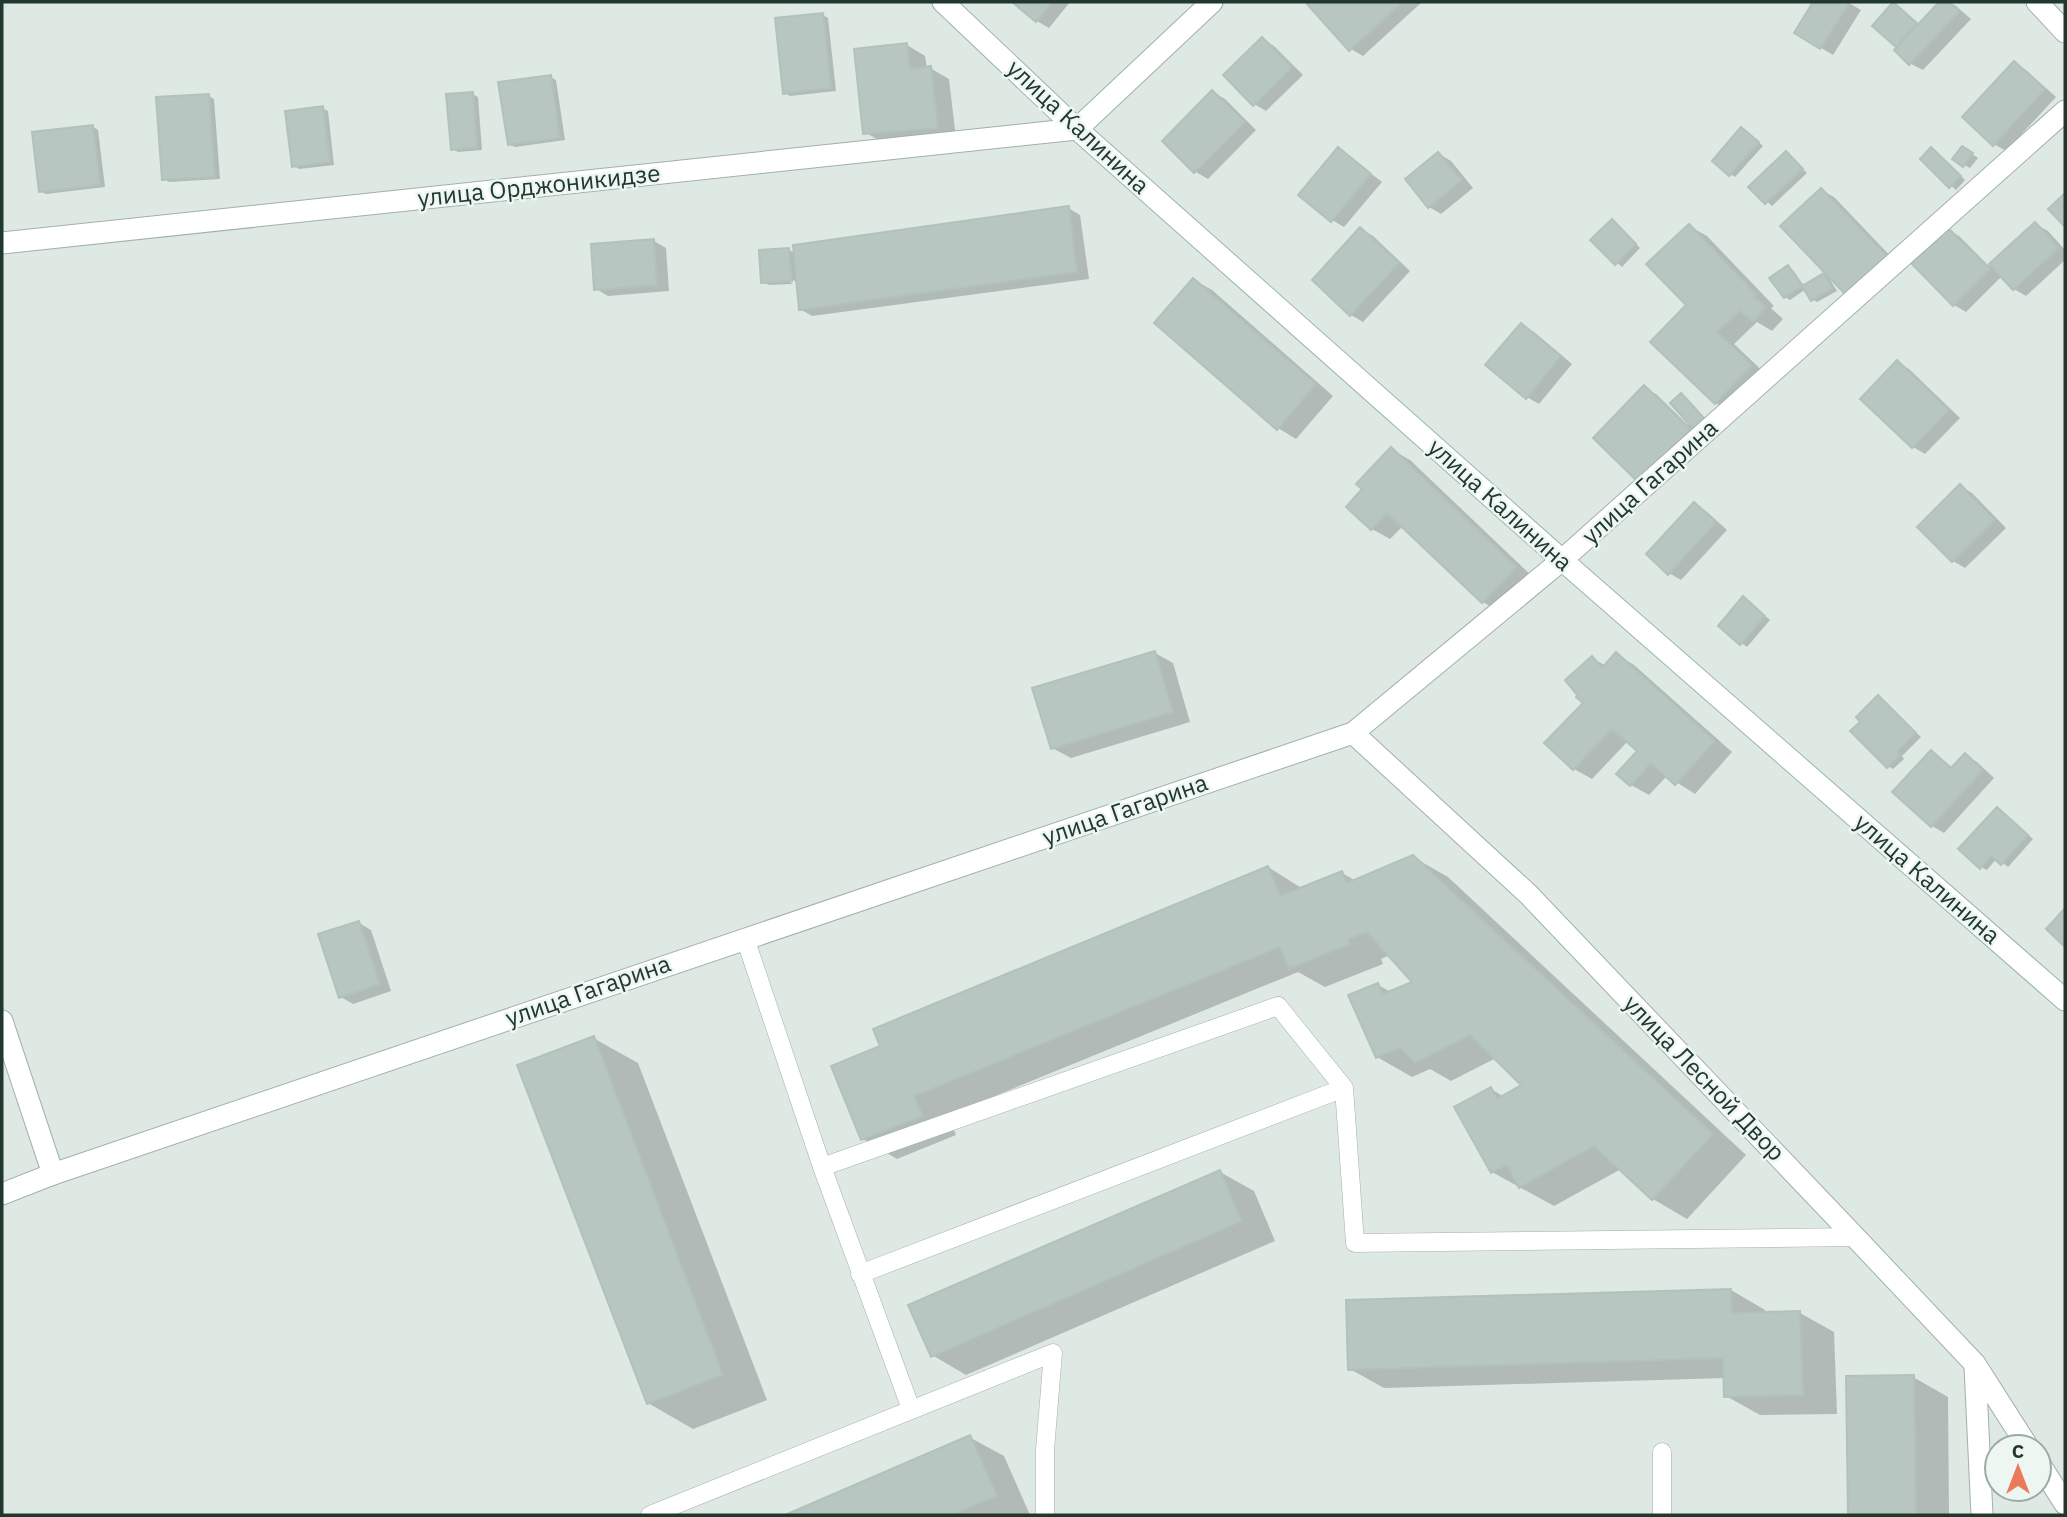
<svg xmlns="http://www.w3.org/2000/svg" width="2067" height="1517" font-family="'IBM Plex Sans',sans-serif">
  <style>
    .shadow { fill: #0003 }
    .building { fill: #b7c6c0; stroke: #b1c2bb; stroke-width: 2 }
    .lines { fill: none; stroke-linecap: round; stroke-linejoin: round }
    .service-casing { stroke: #a2b0ab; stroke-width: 19 }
    .minor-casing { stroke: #a2b0ab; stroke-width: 23 }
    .tertiary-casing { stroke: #a2b0ab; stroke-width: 23 }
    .secondary-casing { stroke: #9eb4ac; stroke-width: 23 }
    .service { stroke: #fff; stroke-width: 18 }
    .minor { stroke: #fff; stroke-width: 21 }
    .tertiary { stroke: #fff; stroke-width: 21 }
    .secondary { stroke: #fff; stroke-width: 21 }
    .labels { text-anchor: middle; stroke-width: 5; stroke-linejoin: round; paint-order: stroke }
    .street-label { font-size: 24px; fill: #213831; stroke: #eef6f2 }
  </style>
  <rect width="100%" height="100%" fill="#dee9e4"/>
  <path class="shadow" d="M1015 2H1070L1049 28 1037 21Z
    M1312 2H1422L1363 56 1351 49 1309 4Z
    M1815 2H1847L1861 10 1833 55 1796 33Z
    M1941 2H1949L1956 6 1971 19 1923 70 1911 64 1896 50 1899 47 1897 46 1893 4 1920 25Z
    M823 15 828 18 836 91 790 96 785 93Z
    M1262 39 1274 46 1303 75 1266 111 1254 104Z
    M907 45 925 56 927 68H930L949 79 956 138 883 143 865 132Z
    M2014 63 2026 70 2056 97 2006 151 1994 144Z
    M550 77 556 80 565 140 515 147 509 144Z
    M1213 92 1225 99 1256 130 1208 179 1196 172 1165 141Z
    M472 94 478 97 482 150 458 152 453 149Z
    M209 96 214 99 220 179 169 182 164 179Z
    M322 108 328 111 334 165 299 169 293 165Z
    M93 127 98 130 105 187 46 194 40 191Z
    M1747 132 1763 146 1735 177 1730 174Z
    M1339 149 1382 182 1344 227 1332 220Z
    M1968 151 1978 158 1970 168 1964 165Z
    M1786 153 1807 173 1772 206 1751 187Z
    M1937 153 1965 180 1956 190 1922 159Z
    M1439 154 1451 161 1473 188 1441 214 1429 207Z
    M1821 190 1834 197 1898 264 1859 300Z
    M1068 208 1080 215 1089 279 812 316 800 309 798 283 785 275 784 278 793 284 769 285 763 282 789 250 796 254Z
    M2035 224 2048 231 2065 250V260L2026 296 2014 289 2002 276 1966 312 1954 305 1947 229 1959 236 1989 266Z
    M1617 225 1640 248 1622 267 1593 240Z
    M1689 226 1707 236 1774 306 1771 308 1783 319 1772 331 1757 322 1734 344 1769 377 1734 413 1716 403 1688 305Z
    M1361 229 1373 236 1410 271 1363 322 1351 315 1314 280Z
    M654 241 666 248 669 291 608 296 596 289Z
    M1788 267 1793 270 1804 286 1824 275 1829 278 1837 291 1817 302 1812 299 1806 289 1790 300 1785 297Z
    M1194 280 1212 290 1333 396 1296 439 1278 428Z
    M1522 325 1534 332 1572 364 1539 404 1527 397Z
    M1897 362 1909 369 1960 418 1925 454 1913 447Z
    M1644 388 1656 394 1688 425 1690 423 1681 395 1687 398 1713 427 1652 489Z
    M1391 449 1410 460 1534 578 1501 613 1483 602 1403 526 1390 539 1372 529 1365 489Z
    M1960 486 1972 493 2006 528 1965 568 1953 561Z
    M1694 504 1706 511 1727 530 1681 580 1669 573Z
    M1749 602 1770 620 1747 647 1720 626Z
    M1155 653 1173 663 1190 722 1071 758 1052 748Z
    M1616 654 1634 665 1732 752 1695 794 1667 776 1649 795 1631 785 1639 751 1628 741 1592 779 1574 769 1592 658 1606 666Z
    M1878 697 1921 737 1902 756 1904 759 1893 769 1888 766 1863 722Z
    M1932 752 1953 768 1965 755 1977 762 1994 778 1944 833 1932 826Z
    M2002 812 2033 839 2008 867 1997 858 1987 870 1981 867Z
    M1413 857 1448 877 1746 1155 1687 1219 1653 1199 1621 1169 1554 1206 1492 1172 1491 1089 1504 1097 1524 1086 1496 1058 1451 1081 1430 1069 1412 1077 1377 1057 1378 985 1391 992 1415 982 1390 955 1381 959 1383 964 1325 987 1298 972 948 1115 956 1135 897 1159 863 1139 882 1047 1268 867 1303 889 1342 873 1356 881Z
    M359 923 371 930 391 991 353 1004 341 997Z
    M593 1038 638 1063 767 1400 693 1429 648 1403Z
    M1220 1172 1254 1191 1275 1241 966 1375 932 1355Z
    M1731 1290 1765 1310V1314L1800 1313 1834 1332 1837 1414 1760 1415 1726 1396 1725 1378 1384 1388 1350 1369Z
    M1848 1377H1913L1948 1397 1949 1515H1850Z
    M969 1437 1004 1456 1030 1515H790Z"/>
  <path class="building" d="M1012 2H1052L1036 22Z
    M1309 2H1403L1349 51 1307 4Z
    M1813 2H1850L1820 49 1794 33Z
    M1893 2 1917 23 1896 47 1872 26Z
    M1939 2H1949L1960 11 1909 65 1894 50Z
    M823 13 831 88 783 94 775 18Z
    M1262 37 1292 67 1253 106 1223 75Z
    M907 43 910 69 931 66 938 128 863 134 854 49Z
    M2014 61 2045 89 1993 146 1962 117Z
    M551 75 560 138 508 145 498 82Z
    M1212 90 1245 122 1194 173 1162 141Z
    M473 92 477 147 451 150 446 94Z
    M209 94 215 177 162 180 156 97Z
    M323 106 330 162 292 167 285 111Z
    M93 125 100 185 39 192 32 132Z
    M1741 127 1759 142 1729 176 1712 161Z
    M1962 146 1973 153 1963 167 1952 159Z
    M1338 147 1371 174 1331 222 1298 195Z
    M1931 147 1961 176 1949 188 1920 159Z
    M1786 151 1803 169 1765 204 1748 187Z
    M1438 152 1462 180 1428 208 1405 179Z
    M1821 188 1887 256 1846 295 1780 226Z
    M2065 193V227L2048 209Z
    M1069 206 1077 272 799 310 793 245Z
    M1612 219 1636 244 1615 265 1590 240Z
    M2035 222 2059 248 2013 290 1989 264Z
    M1689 224 1757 295 1754 297 1766 307 1753 322 1740 311 1717 332 1752 365 1715 404 1650 342 1686 305 1646 264Z
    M1360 227 1399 263 1350 316 1312 280Z
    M1947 227 1990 269 1953 306 1911 263Z
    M654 239 657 285 594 290 591 244Z
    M789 248 792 281 761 283 759 250Z
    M1788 265 1802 286 1784 298 1769 278Z
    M1824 273 1832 288 1811 301 1802 286Z
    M1193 278 1316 384 1277 430 1154 323Z
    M1521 323 1561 356 1526 399 1485 365Z
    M1897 360 1949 410 1912 448 1860 399Z
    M1644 385 1691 430 1639 483 1593 438Z
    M1681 393 1708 423 1697 433 1670 403Z
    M1391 447 1517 567 1482 603 1387 513 1371 530 1346 507 1362 489 1356 484Z
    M1960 484 1995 520 1952 562 1917 527Z
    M1694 502 1716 522 1668 575 1646 554Z
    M1743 596 1765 616 1740 645 1718 626Z
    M1155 651 1173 712 1051 749 1032 688Z
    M1616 652 1715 741 1675 785 1651 763 1630 786 1616 774 1637 751 1612 729 1573 770 1544 743 1583 703 1576 697 1577 695 1565 680 1592 656 1602 668Z
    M1878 695 1916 733 1897 752 1900 755 1887 768 1850 731 1860 722 1856 717Z
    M1931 750 1951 768 1965 753 1983 770 1931 827 1892 792Z
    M1997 807 2028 835 2001 865 1991 856 1980 869 1958 849Z
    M1413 855 1713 1134 1652 1200 1594 1146 1519 1188 1507 1165 1491 1173 1454 1107 1491 1087 1497 1099 1521 1085 1470 1035 1415 1063 1400 1048 1376 1058 1348 995 1378 983 1383 994 1412 982 1367 932 1348 939 1350 944 1289 969 1280 947 914 1096 923 1116 861 1140 831 1066 880 1046 873 1029 1268 866 1280 896 1342 871 1347 883Z
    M2065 908V945L2064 946 2046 929Z
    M359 921 380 984 339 998 318 934Z
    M594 1036 723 1375 647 1404 517 1065Z
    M1220 1170 1242 1221 931 1357 908 1305Z
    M1731 1289 1732 1313 1800 1311 1803 1395 1724 1397 1723 1358 1348 1370 1346 1300Z
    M1914 1375 1916 1515H1848L1846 1376Z
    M970 1435 997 1496 952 1515H785Z"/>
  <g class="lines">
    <g class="service-casing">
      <path id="service" d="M745 938 822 1167 911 1409
        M822 1167 1278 1006 1344 1088 1355 1243 1855 1237
        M860 1274 1344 1088
        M1662 1452V1515
        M650 1515 1053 1353 1045 1450V1515"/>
    </g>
    <g class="minor-casing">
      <path id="minor" d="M2037 2 2065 32
        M1077 129 1212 2
        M1562 560 2065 111
        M1353 733 1528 894 1855 1237 1975 1364 2028 1447
        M2 1021 53 1174
        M1975 1367 1982 1515
        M2039 1463 2065 1504"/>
    </g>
    <g class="tertiary-casing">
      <path id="tertiary" d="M2 243 1077 129
        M2 1194 53 1174 1353 733 1562 560"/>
    </g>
    <g class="secondary-casing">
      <path id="secondary" d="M943 2 1077 129 1562 560 2065 1000"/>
    </g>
    <use href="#service" class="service"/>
    <use href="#minor" class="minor"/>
    <use href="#tertiary" class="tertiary"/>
    <use href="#secondary" class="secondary"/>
  </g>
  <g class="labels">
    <g class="street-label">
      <text transform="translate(1078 127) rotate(43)" y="8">улица Калинина</text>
      <text transform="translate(539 186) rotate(-6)" y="8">улица Орджоникидзе</text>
      <text transform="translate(1650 482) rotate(-42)" y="8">улица Гагарина</text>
      <text transform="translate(1500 505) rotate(42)" y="8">улица Калинина</text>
      <text transform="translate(1125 810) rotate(-19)" y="8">улица Гагарина</text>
      <text transform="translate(1927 879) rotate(41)" y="8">улица Калинина</text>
      <text transform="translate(588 991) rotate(-19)" y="8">улица Гагарина</text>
      <text transform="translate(1704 1078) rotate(46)" y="8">улица Лесной Двор</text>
    </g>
  </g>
  <rect width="2067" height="1517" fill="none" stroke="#213831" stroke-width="7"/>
  <g transform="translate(2018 1468)"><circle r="33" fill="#eef6f2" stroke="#9caaa5" stroke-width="2"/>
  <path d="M0-5L12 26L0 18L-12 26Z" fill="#ea7a5b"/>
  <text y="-10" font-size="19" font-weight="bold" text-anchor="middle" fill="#213831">С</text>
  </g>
</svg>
